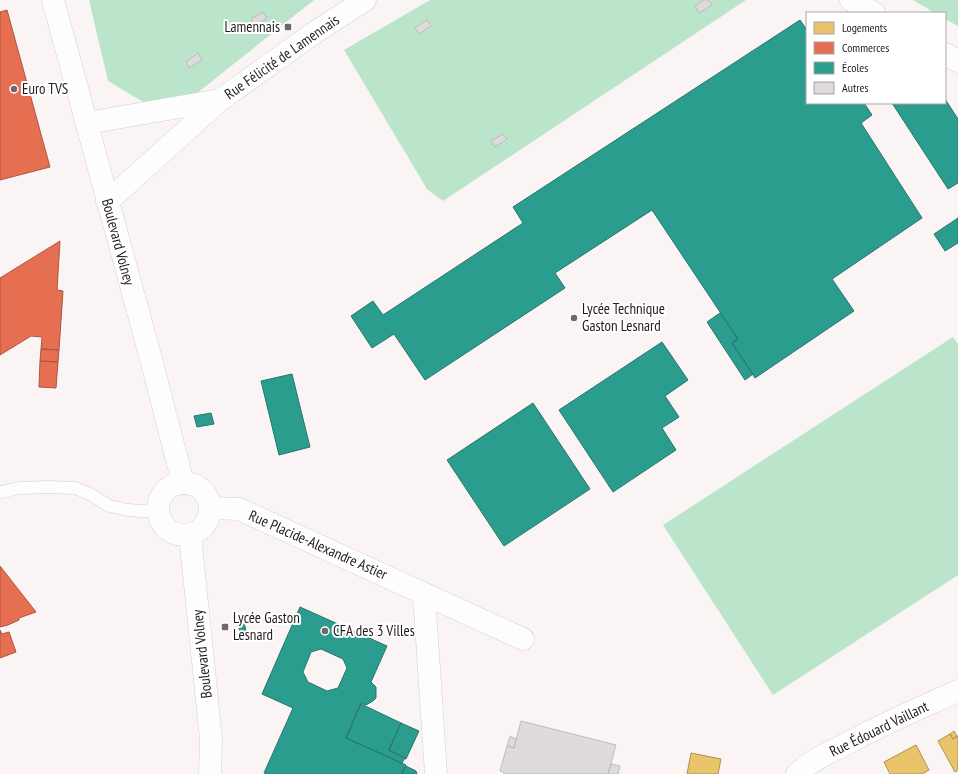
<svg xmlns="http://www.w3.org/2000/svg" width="958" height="774" font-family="'PT Sans Narrow',sans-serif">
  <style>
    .green { fill: #bae5cb }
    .homes { fill: #e9c46a; stroke: #ad9253 }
    .shops { fill: #e76f51; stroke: #ac5642 }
    .schools { fill: #2a9d8f; stroke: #28766d; fill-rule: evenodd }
    .building { fill: #dfdadb; stroke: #c0babc }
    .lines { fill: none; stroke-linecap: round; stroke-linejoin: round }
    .lane-casing { stroke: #d5cfd0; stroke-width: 13 }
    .street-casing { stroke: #d5cfd0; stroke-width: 23 }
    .secondary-casing { stroke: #d5cfd0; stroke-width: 23 }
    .lane { stroke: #fefdfe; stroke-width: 12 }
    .street { stroke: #fefdfe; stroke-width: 22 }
    .secondary { stroke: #fefdfe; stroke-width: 22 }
    .poi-dot { fill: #6e6869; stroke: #fff; stroke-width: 1.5 }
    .labels { text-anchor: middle; stroke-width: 4; stroke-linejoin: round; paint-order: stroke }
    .poi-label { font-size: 15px; fill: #221c1e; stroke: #fff; text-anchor: start }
    .street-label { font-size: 15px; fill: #221c1e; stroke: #fff }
  </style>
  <rect width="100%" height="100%" fill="#faf4f5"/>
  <path class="green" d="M89 0H314L191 98 145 103 108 81Z
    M430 0H746L443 201 427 189 344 50Z
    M913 0H958V26L945 19V13H935Z
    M953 337 958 344V575L773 695 663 525Z"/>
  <path class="homes" d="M954 731 957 736 953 739 950 734Z
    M950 734 953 739 958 736V770L955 772 938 741Z
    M916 745 929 770 922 774H890L884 762Z
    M691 753 721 759 718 774H687Z"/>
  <path class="shops" d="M7 10 50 167 0 180V12Z
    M60 241 57 290 63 291 59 350 41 349 42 337 31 336 0 355V278Z
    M41 349 59 350 58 362 40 361Z
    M40 361 58 362 56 388 39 387Z
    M0 566 36 612 19 618V620L8 625 0 627Z
    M0 630 2 634 9 632 16 652 0 658Z"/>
  <path class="schools" d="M800 20 807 30V103H864L872 115 861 123 922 218 832 279 854 311 755 378 732 343 738 339 652 210 555 273 565 288 425 380 394 334 372 348 351 316 373 301 383 315 523 223 513 207Z
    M945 99 958 119V183L948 189 892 103H945Z
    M958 218V243L945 251 934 234Z
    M720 313 738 339 732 343 753 374 745 380 707 322Z
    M662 342 688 380 665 396 679 417 662 428 676 450 613 492 559 410Z
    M292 374 310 447 279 455 261 381Z
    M533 403 590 489 504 546 447 460Z
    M211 413 214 424 197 427 194 416Z
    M300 607 387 646 371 682 376 687V698L373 701 366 705 361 703 346 738 406 765 402 774H267L264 773 293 708 262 694ZM321 649 343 659 347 668 338 688 327 691 308 682 303 672 311 652Z
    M244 622 247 636 241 637 238 623Z
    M361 704 401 723 389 750 405 758 402 763 346 738Z
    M401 723 419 731 406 759 389 750Z
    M406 766 416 771 417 774H402Z"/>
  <path class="building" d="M704 0H708L712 5 699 13 695 6Z
    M263 12 267 18 255 26 251 19Z
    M427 20 431 26 419 34 415 28Z
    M198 53 202 60 189 68 186 62Z
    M503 134 507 139 495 147 491 141Z
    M521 721 616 745 608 774H504V772L500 771 507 746 514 748Z
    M510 736 516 739 514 748 507 746Z
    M611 764 620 766 618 774H608Z"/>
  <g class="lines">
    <g class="lane-casing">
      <path id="lane" d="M0 492 20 488 48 487 75 488 90 494 109 506 128 510 158 512"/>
    </g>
    <g class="street-casing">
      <path id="street" d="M851 0 874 13
        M945 54 958 61
        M87 123 220 100
        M107 202 220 100 314 33 365 0
        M210 508 239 509 523 639
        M424 594 436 774"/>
    </g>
    <g class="secondary-casing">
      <path id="secondary" d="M53 0 151 359 183 483
        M158 509a26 26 0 1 1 52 0a26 26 0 1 1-52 0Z
        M190 535 211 739 210 774
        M797 774C810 761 828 753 844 745 881 725 919 708 958 691"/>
    </g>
    <use href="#lane" class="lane"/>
    <use href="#street" class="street"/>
    <use href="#secondary" class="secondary"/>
  </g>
  <g class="poi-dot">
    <rect x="284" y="23" width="8" height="8" rx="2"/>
    <circle cx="14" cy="89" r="4"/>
    <circle cx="574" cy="318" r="4"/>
    <rect x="221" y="623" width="8" height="8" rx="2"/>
    <circle cx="325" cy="631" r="4"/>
  </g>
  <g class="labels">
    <g class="poi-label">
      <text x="280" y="32" text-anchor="end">Lamennais</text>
      <text x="22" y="94">Euro TVS</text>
      <text x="582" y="314">Lycée Technique<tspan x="582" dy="17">Gaston Lesnard</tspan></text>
      <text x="233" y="623">Lycée Gaston<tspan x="233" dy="17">Lesnard</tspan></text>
      <text x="333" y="636">CFA des 3 Villes</text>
    </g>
    <g class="street-label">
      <text transform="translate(282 57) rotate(-35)" y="5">Rue Félicité de Lamennais</text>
      <text transform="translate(118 242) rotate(75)" y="5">Boulevard Volney</text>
      <text transform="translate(318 545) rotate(24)" y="5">Rue Placide-Alexandre Astier</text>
      <text transform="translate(202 654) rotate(-96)" y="5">Boulevard Volney</text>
      <text transform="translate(879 729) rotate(-26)" y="5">Rue Édouard Vaillant</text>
    </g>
  </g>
  <rect x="806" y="12" width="140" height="92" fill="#ffffff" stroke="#a7a4a5"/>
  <rect x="814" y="22" width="20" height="12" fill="#e9c46a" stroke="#a7a4a5"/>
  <text x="842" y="32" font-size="12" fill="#221c1e">Logements</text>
  <rect x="814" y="42" width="20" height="12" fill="#e76f51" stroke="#a7a4a5"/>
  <text x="842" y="52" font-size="12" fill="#221c1e">Commerces</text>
  <rect x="814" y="62" width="20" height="12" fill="#2a9d8f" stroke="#a7a4a5"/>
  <text x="842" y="72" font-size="12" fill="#221c1e">Écoles</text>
  <rect x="814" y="82" width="20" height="12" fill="#dfdadb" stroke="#a7a4a5"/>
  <text x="842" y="92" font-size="12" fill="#221c1e">Autres</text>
</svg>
